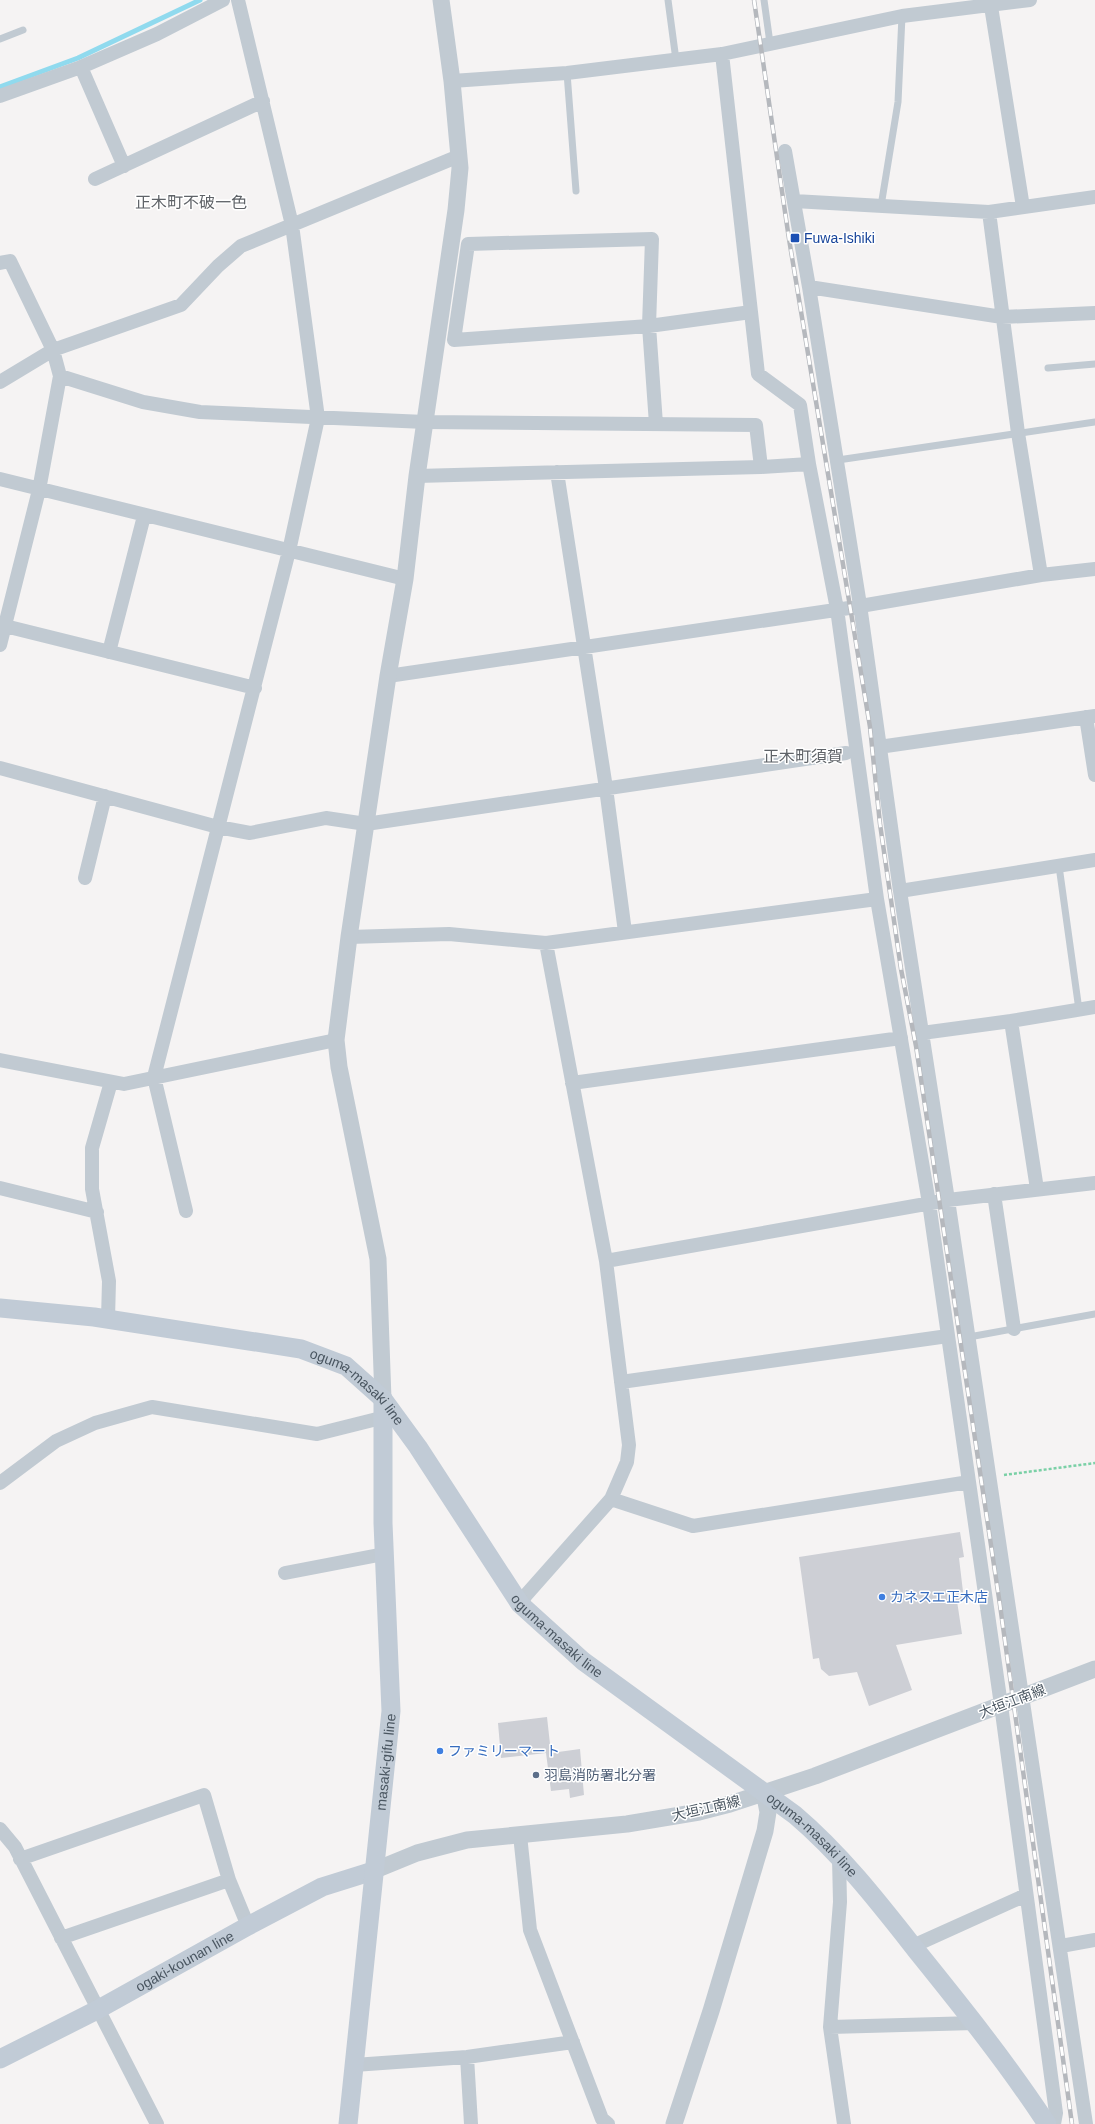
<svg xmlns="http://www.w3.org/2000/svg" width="1095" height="2124" font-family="Helvetica,'Noto Sans JP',sans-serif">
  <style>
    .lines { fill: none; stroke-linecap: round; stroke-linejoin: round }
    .stream { stroke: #90daee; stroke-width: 5 }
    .building { fill: #cdcfd5 }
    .path { stroke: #7ad0a6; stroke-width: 2.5; stroke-dasharray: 3 2; stroke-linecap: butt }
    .service { stroke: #c1cad2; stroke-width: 7 }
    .minor { stroke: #c1cad2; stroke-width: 14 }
    .tertiary { stroke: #c1cad2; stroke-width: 17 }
    .secondary { stroke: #c1cbd6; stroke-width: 19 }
    .rail-casing { stroke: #b5b8bd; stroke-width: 4.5 }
    .rail { stroke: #fff; stroke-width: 3; stroke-dasharray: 9; stroke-linecap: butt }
    .transit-dot { fill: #1a4fb4; stroke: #fff; stroke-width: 1.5 }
    .shop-dot { fill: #3f7fe0; stroke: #fff; stroke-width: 1.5 }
    .service-dot { fill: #5c6f8a; stroke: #fff; stroke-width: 1.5 }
    .labels { text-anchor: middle; stroke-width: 3; stroke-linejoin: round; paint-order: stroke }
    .transit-label { font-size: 14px; fill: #164399; stroke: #fff; text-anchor: start }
    .street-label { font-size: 14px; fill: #4a5661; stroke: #fff }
    .shop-label { font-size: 14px; fill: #366cbe; stroke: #fff; text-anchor: start }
    .service-label { font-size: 14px; fill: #4e5e75; stroke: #fff; text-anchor: start }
    .quarter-label { font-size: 16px; fill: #5f6368; stroke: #fff }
  </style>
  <rect width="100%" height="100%" fill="#f5f3f3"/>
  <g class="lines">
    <path class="stream" d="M0 87 78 58 200 0"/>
  </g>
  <path class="building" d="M960 1532 964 1557 959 1558 964 1600 957 1601 962 1634 896 1645 912 1690 869 1706 857 1672 829 1676 821 1669 819 1658 813 1659 799 1557Z
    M547 1717 551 1753 580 1749 584 1795 570 1798 569 1789 551 1791 546 1753 501 1758 498 1723Z"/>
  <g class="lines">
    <path class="path" d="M1004 1475 1095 1463"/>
    <path class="service" d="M668 0 676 60
      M764 0 770 43
      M0 39 23 30
      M567 73 576 191
      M881 206 898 102 902 16
      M1048 368 1095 364
      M838 460 1095 422
      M1059 866 1079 1010
      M969 1337 1095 1314"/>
    <path class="minor" d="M990 0 1023 207
      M722 54 751 312
      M81 67 124 166
      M452 81 567 73 722 54 902 16 1030 0
      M0 96 81 67 157 34 223 0
      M785 151 809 287
      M95 179 263 101
      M794 201 989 212
      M0 263 10 261 53 350 60 376 39 490 0 645
      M60 376 143 402 200 412 425 422 756 425 761 467 809 464 800 405 758 374 751 312 649 326 454 340 468 244 652 239 649 326 656 424
      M0 382 53 350 181 305 218 266 241 246 459 156
      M557 472 606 788 625 932
      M417 476 761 467
      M0 479 405 579
      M1041 575 1018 433 989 212 1095 197
      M5 626 255 688
      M109 652 144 516
      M388 676 849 608 1041 575 1095 569
      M1086 717 1095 775
      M879 747 1095 716
      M0 768 218 827 250 833 326 818 366 824 846 753
      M85 878 105 796
      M900 891 860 605 809 287 1002 317 1095 313
      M877 899 929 1203 1001 1705 1056 2113 1054 2124
      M349 937 449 934 546 943 877 899 837 609 809 464
      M1011 1021 1095 1007
      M922 1033 1011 1021 1037 1189
      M0 1060 124 1084 336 1040
      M572 1083 901 1038
      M0 1188 97 1212
      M994 1194 1014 1329
      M186 1211 154 1077 289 551 318 418 292 225 238 0
      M606 1261 948 1200 1095 1183
      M108 1319 109 1281 92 1189V1148L111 1082
      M621 1382 948 1336
      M0 1483 56 1441 95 1423 152 1407 317 1434 381 1418
      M611 1499 693 1526 969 1482
      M285 1573 384 1554
      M520 1604 526 1595 611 1499 627 1462 629 1445 606 1261 546 943
      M0 1829 15 1847 157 2124
      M520 1835 530 1930 602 2119 608 2124
      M839 1858 840 1902 830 2027 844 2124
      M20 1859 204 1795 229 1880 248 1926
      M61 1938 229 1880
      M913 1946 1026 1895
      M1061 1946 1095 1940
      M830 2027 975 2023
      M467 2057 471 2124
      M354 2065 467 2057 573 2042
      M1086 2124 948 1200 900 891 1095 860"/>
    <path class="tertiary" d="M383 1399 378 1259 339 1067 336 1040 349 937 388 676 405 579 417 476 456 210 460 168 452 81 441 0
      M373 1871 417 1853 467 1840 627 1824 699 1812 730 1804 815 1776 1095 1669
      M674 2124 711 2011 765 1831 768 1812 764 1792"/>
    <g class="secondary">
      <path id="s1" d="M0 1308 94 1317 301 1349 346 1366 383 1399 418 1447 520 1604 583 1661 795 1815C841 1854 879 1903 916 1950 962 2007 1007 2063 1047 2124"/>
      <path id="s2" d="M0 2059 97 2010 248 1926 322 1887 373 1871"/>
      <path id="s3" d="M348 2124 391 1711 383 1523V1399"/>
    </g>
    <g class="rail-casing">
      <path id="rail" d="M754 0 789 239 870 727 880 824 901 969 916 1046 1000 1605 1072 2124"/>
    </g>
    <use href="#rail" class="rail"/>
  </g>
  <rect class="transit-dot" x="790" y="233" width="10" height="10" rx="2"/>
  <g class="shop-dot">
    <circle cx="882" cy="1597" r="4"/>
    <circle cx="440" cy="1751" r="4"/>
  </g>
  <circle class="service-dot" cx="536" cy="1775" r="4"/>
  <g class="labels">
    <g class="transit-label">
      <text x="804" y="243">Fuwa-Ishiki</text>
    </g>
    <g class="street-label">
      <text dy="5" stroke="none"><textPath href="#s1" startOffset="373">oguma-masaki line</textPath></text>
      <text dy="5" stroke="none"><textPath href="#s1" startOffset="697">oguma-masaki line</textPath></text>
      <text transform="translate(1012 1701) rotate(-21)" y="5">大垣江南線</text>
      <text dy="5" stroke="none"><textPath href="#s3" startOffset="364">masaki-gifu line</textPath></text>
      <text transform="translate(706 1808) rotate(-13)" y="5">大垣江南線</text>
      <text dy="5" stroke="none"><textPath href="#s1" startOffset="1021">oguma-masaki line</textPath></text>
      <text dy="5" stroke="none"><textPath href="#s2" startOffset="209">ogaki-kounan line</textPath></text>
    </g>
    <g class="shop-label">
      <text x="890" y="1602">カネスエ正木店</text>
      <text x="448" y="1756">ファミリーマート</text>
    </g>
    <g class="service-label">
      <text x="544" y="1780">羽島消防署北分署</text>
    </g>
    <g class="quarter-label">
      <text x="191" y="208">正木町不破一色</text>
      <text x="803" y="762">正木町須賀</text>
    </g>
  </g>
</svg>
